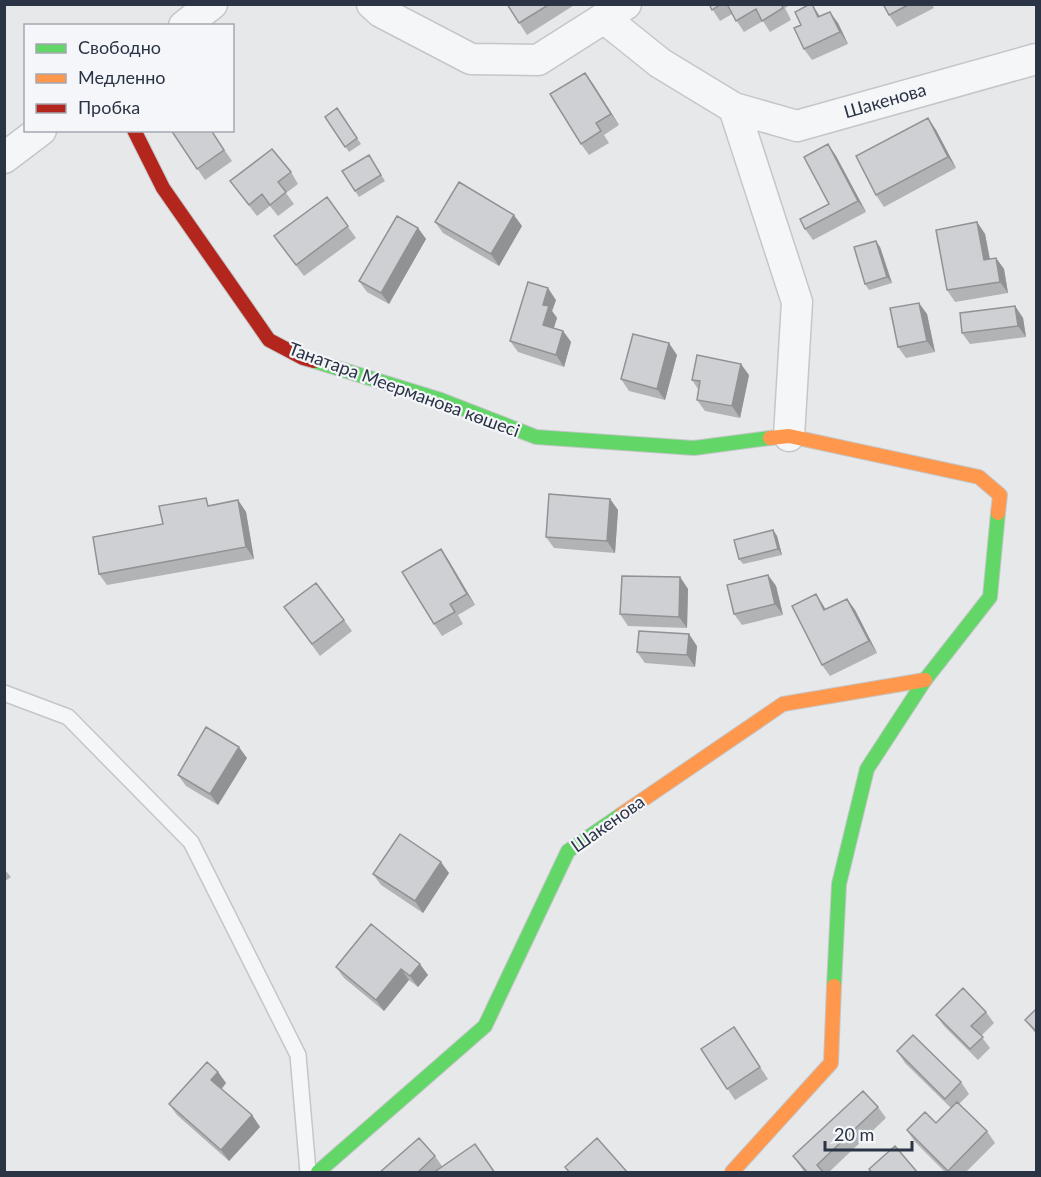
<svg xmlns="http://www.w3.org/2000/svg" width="1041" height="1177" font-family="Lato,sans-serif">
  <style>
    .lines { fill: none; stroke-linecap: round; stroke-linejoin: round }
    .lane-casing { stroke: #c4c6c8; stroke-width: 18 }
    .street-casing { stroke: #c4c6c8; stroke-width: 33 }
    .fast-casing { stroke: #c4c6c8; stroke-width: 16 }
    .slow-casing { stroke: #c4c6c8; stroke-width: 16 }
    .jam-casing { stroke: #c4c6c8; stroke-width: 16 }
    .lane { stroke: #f5f6f7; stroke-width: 15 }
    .street { stroke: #f5f6f7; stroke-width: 30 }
    .fast { stroke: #63d668; stroke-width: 14 }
    .slow { stroke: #ff974d; stroke-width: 14 }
    .jam { stroke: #b3261e; stroke-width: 14 }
    .wall { fill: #b1b3b5 }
    .shaded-wall { fill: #909294 }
    .building { fill: #ced0d3; stroke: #909294; stroke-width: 1.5 }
    .labels { text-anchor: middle; stroke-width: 4.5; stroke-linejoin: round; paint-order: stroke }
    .street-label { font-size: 18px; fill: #2b3445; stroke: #f4f6f9 }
  </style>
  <rect width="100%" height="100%" fill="#e6e8ea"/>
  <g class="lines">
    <g class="lane-casing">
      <path id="lane" d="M4 693 68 717 191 842 298 1055 308 1172"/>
    </g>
    <g class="street-casing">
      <path id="street" d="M372 4 381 12 471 59 538 60 626 4
        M604 18 660 63 734 108 797 302 789 436
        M184 26 212 4
        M734 108 797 126 1036 59
        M4 158 41 130"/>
    </g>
    <g class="fast-casing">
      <path id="fast" d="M314 361 441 400 536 437 694 448 770 438
        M834 986 839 884 867 769 925 680 990 597 998 513
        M318 1172 485 1026 568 851 622 814"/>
    </g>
    <g class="slow-casing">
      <path id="slow" d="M770 438 789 436 979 477 1000 495 998 513
        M622 814 783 704 925 680
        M732 1172 831 1063 834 986"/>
    </g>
    <g class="jam-casing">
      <path id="jam" d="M134 130 163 188 269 340 303 358 314 361"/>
    </g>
    <use href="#lane" class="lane"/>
    <use href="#street" class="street"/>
    <use href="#fast" class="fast"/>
    <use href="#slow" class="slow"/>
    <use href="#jam" class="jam"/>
  </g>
  <path class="wall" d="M507 4H576L527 35Z
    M709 4H791L785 8 791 20 770 32 763 21 744 32 732 14 720 21Z
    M883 4H932L934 8 897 27 889 15Z
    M820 16 838 23 848 44 812 60 804 49Z
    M593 84 619 125 604 135 609 143 589 155 581 144Z
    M337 108 361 144 349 152 325 117Z
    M928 118 936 130 956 168 884 207 876 195Z
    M171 130H211L232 161 205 180Z
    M828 144 836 156 866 212 813 240 805 229 829 204Z
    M369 155 385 181 359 197 355 191Z
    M291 172 298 184 286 193 294 204 278 216 270 206 257 216 230 181Z
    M327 197 356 238 304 276 274 236Z
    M435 222 522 226 499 266 443 233Z
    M977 222 985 234 990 259 996 258 1004 269 1008 293 955 302 947 290Z
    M418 228 426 239 389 304 367 292 359 281Z
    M880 247 892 283 869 290 865 284Z
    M556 300 552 311 557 318 554 328 563 331 571 342 564 367 518 352 510 341Z
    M1015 306 1023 318 1026 337 970 344 962 333Z
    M927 314 935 352 906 358 898 347Z
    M677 355 665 400 629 391 621 379Z
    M749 375 740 418 705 411 697 400 698 389 692 380Z
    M610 499 618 510 615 553 554 548 546 537Z
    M238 500 246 512 254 559 107 585 99 574 163 524 211 505Z
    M773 530 777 536 782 555 743 564 739 559Z
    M441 549 449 561 475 605 458 615 463 624 442 636 434 624Z
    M768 575 776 586 783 615 742 625 734 614Z
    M680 577 688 589 687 628 628 626 620 614Z
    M816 594 826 610 847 599 855 610 877 653 830 676 822 665Z
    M284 607 344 620 352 631 320 656Z
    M697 646 695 667 645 663 637 652Z
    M247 758 218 805 186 786 178 775Z
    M4 869 11 877 4 882Z
    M449 873 423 913 381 885 373 874Z
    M371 924 428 975 418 987 409 980 384 1011 344 978 336 967Z
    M1036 1009V1034L1025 1020Z
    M986 1012 994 1023 981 1036 990 1048 978 1060 944 1026 936 1015Z
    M734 1027 768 1079 735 1100 701 1049Z
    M897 1051 961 1082 969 1094 959 1104 987 1131 995 1143 965 1173H946L915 1142 907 1130 936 1123 951 1108 905 1063Z
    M218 1072 226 1083 222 1089 252 1115 260 1127 229 1161 177 1115 169 1104Z
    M878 1107 886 1118 828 1173H805L793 1156Z
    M435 1156 442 1166 495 1173H379Z"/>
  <path class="shaded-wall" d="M812 4 819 15 826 29 818 17Z
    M830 12 838 23 848 44 840 32Z
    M585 73 593 84 619 125 611 114Z
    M928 118 936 130 956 168 948 157Z
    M828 144 836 156 866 212 858 201Z
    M514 215 522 226 499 266 491 254Z
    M977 222 985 234 992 271 984 260Z
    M418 228 426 239 389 304 381 293Z
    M876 241 880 247 892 283 887 277Z
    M996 258 1004 269 1008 293 1000 282Z
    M548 288 556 300 552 311 557 318 551 336 543 325V305Z
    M919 303 927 314 935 352 927 341Z
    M1015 306 1023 318 1026 337 1018 326Z
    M563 331 571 342 564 367 556 355Z
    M669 343 677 355 665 400 657 389Z
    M741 364 749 375 740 418 732 406Z
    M610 499 618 510 615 553 607 541Z
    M238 500 246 512 254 559 246 547Z
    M773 530 777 536 782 555 778 549Z
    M441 549 449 561 475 605 467 594Z
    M768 575 776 586 783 615 775 604Z
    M680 577 688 589 687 628 679 617Z
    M816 594 823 605 832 622 824 610Z
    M847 599 855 610 877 653 869 641Z
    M689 634 697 646 695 667 687 655Z
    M239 747 247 758 218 805 210 794Z
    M441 862 449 873 423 913 415 901Z
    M420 964 428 975 418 987 410 976Z
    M401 969 409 980 384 1011 376 1000Z
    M218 1072 226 1083 219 1091 211 1080Z
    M252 1115 260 1127 229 1161 221 1150Z"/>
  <path class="building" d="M507 4H550L519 23Z
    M709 4H721L712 10Z
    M727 4H781L783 8 762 21 756 9 736 21Z
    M810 4H812L818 17 830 12 840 32 804 49 794 28 801 25 795 12Z
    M883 4H910L889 15Z
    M585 73 611 114 596 123 601 131 581 144 550 94Z
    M337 108 357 138 345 147 325 117Z
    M928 118 948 157 876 195 856 156Z
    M171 130H211L224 150 197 169Z
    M828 144 858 201 805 229 800 219 829 204 804 157Z
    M272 149 291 172 278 182 286 192 270 205 262 194 249 205 230 181Z
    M369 155 381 175 355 191 342 171Z
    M459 182 514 215 491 254 435 222Z
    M327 197 348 226 296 265 274 236Z
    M397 216 418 228 381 293 359 281Z
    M977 222 984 260 996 258 1000 282 947 290 936 230Z
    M876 241 887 277 865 284 854 247Z
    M528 282 548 288 543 305 549 306 543 325 563 331 556 355 510 341Z
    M919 303 927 341 898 347 890 308Z
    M1015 306 1018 326 962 333 960 313Z
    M633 334 669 343 657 389 621 379Z
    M697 355 741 364 732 406 697 400 700 381 692 380Z
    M549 494 610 499 607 541 546 537Z
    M206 498 208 506 238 500 246 547 99 574 93 537 163 524 159 506Z
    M773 530 778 549 739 559 734 540Z
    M441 549 467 594 450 604 455 612 434 624 402 572Z
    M768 575 775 604 734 614 727 585Z
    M622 576 680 577 679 617 620 614Z
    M316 583 344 620 312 644 284 607Z
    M816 594 824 610 847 599 869 641 822 665 792 606Z
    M639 631 689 634 687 655 637 652Z
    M206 727 239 747 210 794 178 775Z
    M400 834 441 862 415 901 373 874Z
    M371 924 420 964 410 976 401 969 376 1000 336 967Z
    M963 988 986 1012 971 1026 983 1037 970 1049 936 1015Z
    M1036 1009V1031L1025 1020Z
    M734 1027 760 1067 727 1089 701 1049Z
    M913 1035 961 1082 945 1099 897 1051Z
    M207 1062 218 1072 211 1080 252 1115 221 1150 169 1104Z
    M863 1091 878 1107 817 1165 824 1173H808L793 1156Z
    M957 1102 987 1131 948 1171 907 1130 925 1112 936 1123Z
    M419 1138 435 1156 417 1173H379Z
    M597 1138 628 1173H570L565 1167Z
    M475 1144 495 1173H433Z
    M895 1146 918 1173H872L869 1169Z"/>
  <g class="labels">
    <g class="street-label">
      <text transform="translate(885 101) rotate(-16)" y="6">Шакенова</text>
      <text transform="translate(404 390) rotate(20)" y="6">Танатара Меерманова көшесі</text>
      <text transform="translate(608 824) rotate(-35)" y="6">Шакенова</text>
    </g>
  </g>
  <rect width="1041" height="1177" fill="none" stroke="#2b3445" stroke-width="12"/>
  <rect x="24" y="24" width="210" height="108" fill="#f4f6f9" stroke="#a4a8b1" stroke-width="1.5"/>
  <rect x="36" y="44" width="30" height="9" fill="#63d668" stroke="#a4a8b1" stroke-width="1.5"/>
  <text x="78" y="54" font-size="18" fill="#2b3445">Свободно</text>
  <rect x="36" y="74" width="30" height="9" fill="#ff974d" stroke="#a4a8b1" stroke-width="1.5"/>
  <text x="78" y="84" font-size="18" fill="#2b3445">Медленно</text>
  <rect x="36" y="104" width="30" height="9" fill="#b3261e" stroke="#a4a8b1" stroke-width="1.5"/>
  <text x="78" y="114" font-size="18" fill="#2b3445">Пробка</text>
  <path d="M825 1141v9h87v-9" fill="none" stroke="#2b3445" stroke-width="3"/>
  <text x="834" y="1141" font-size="18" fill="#2b3445" stroke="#f4f6f9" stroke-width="4.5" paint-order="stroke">20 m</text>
</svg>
